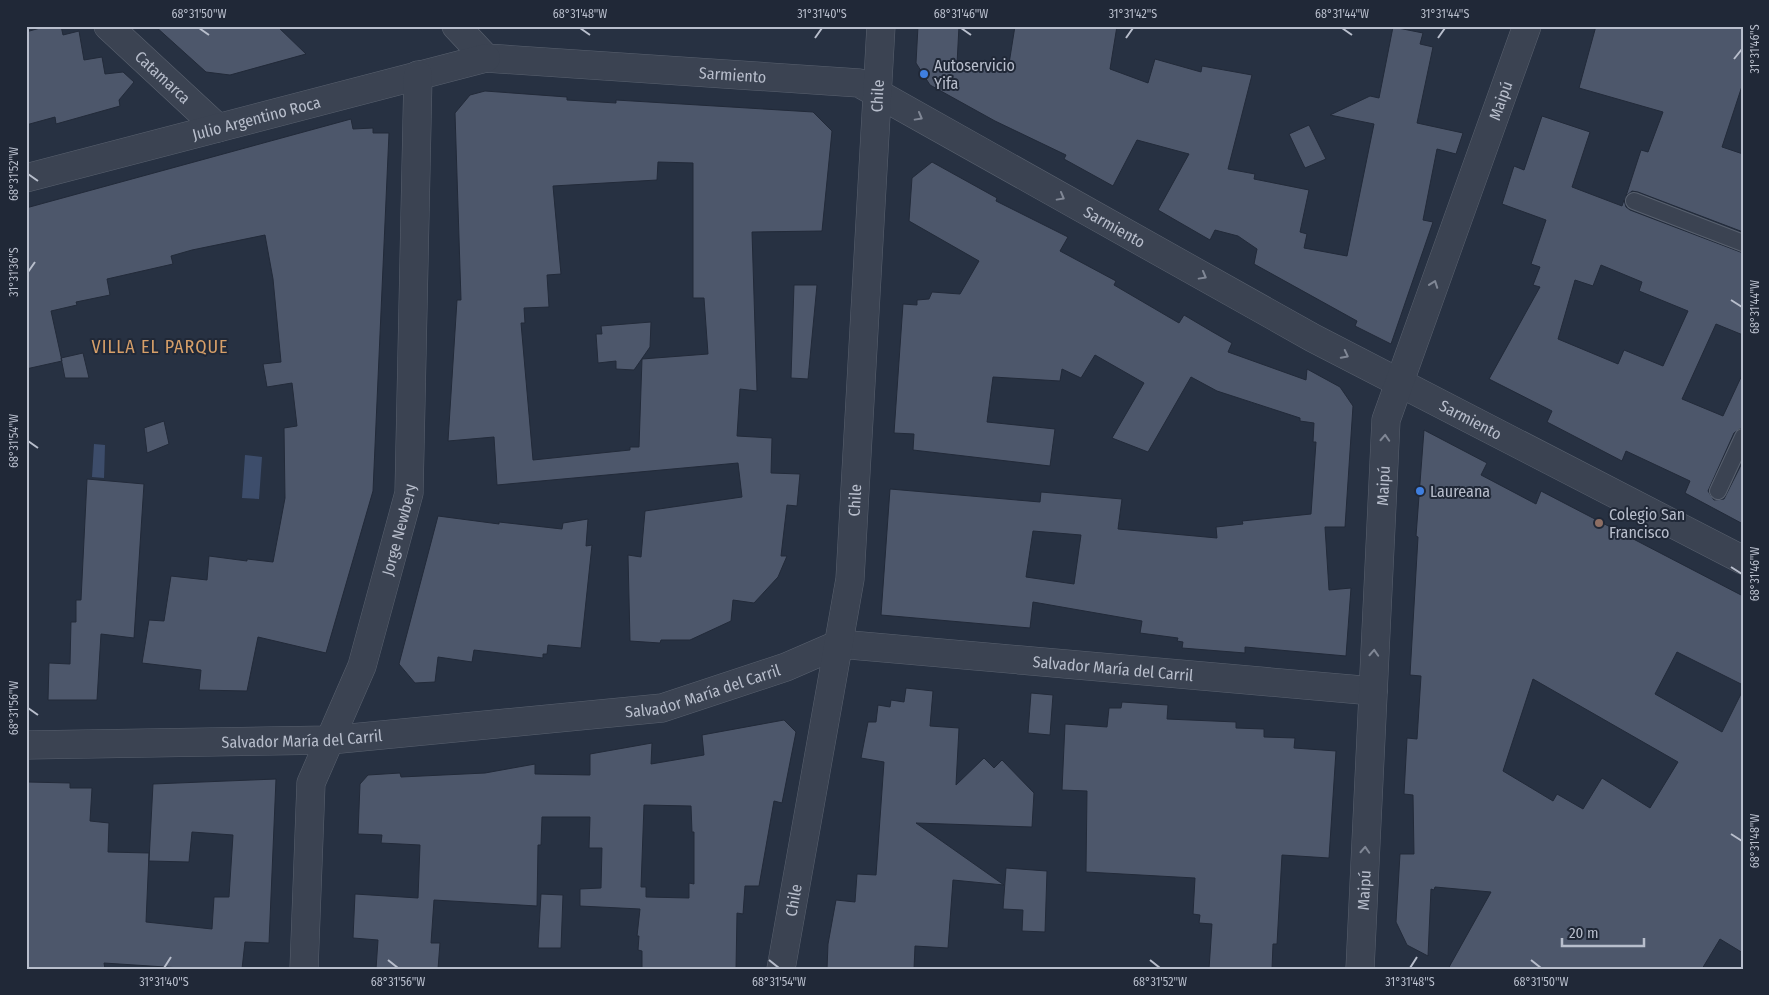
<svg xmlns="http://www.w3.org/2000/svg" width="1769" height="995" font-family="'Fira Sans Condensed',sans-serif">
  <style>
    .water { fill: #3d4d6b }
    .building { fill: #4d576b; stroke: #222a39; fill-rule: evenodd }
    .lines { fill: none; stroke-linecap: round; stroke-linejoin: round }
    .lane-casing { stroke: #59616f; stroke-width: 18 }
    .street-casing { stroke: #59616f; stroke-width: 29 }
    .lane { stroke: #3b4352; stroke-width: 16 }
    .street { stroke: #3b4352; stroke-width: 28 }
    .oneway { stroke: #808795 }
    .ticks { fill: none; stroke: #b8becc; stroke-width: 2 }
    .shop-dot { fill: #3f7fe0; stroke: #202837; stroke-width: 2 }
    .education-dot { fill: #8d6e63; stroke: #202837; stroke-width: 2 }
    .labels { text-anchor: middle; stroke-width: 4; stroke-linejoin: round; paint-order: stroke }
    .poi-label { font-size: 16px; fill: #b8becc; stroke: #202837; text-anchor: start }
    .street-label { font-size: 16px; fill: #b8becc; stroke: #202837 }
    .neighbourhood-label { font-size: 18px; letter-spacing: 1px; fill: #d69f69; stroke: #202837 }
    .neatline { fill: none; stroke: #b8becc; stroke-width: 2 }
    .ticks-label { font-size: 12px; text-anchor: middle; fill: #b8becc }
  </style>
  <rect width="100%" height="100%" fill="#273142"/>
  <path class="water" d="M94 444 105 445 104 478 92 477Z
    M245 455 262 457 259 499 242 498Z"/>
  <path class="building" d="M47 26H61L63 35 79 31 84 60 102 57 105 74 123 72 134 82 119 100 120 106 56 124 55 117 26 125V32Z
    M155 26H277L306 54 230 75 206 72Z
    M918 26H959L957 64 1008 70 1015 26H1117L1110 69 1148 83 1155 59 1201 72 1202 66 1252 75 1228 169 1255 174 1254 179 1309 190 1300 232 1307 234 1304 248 1347 256 1374 124 1330 115 1370 96 1379 98 1393 27 1423 33 1420 44 1433 47 1417 123 1463 133 1456 154 1437 149 1423 220 1433 222 1391 344 1355 326 1357 321 1254 264 1257 249 1238 236 1215 230 1210 240 1158 210 1189 154 1137 140 1113 186 1064 159 1066 155 995 121 930 85 916 63Z
    M1596 26H1743V83L1722 147 1743 154V232L1638 192 1632 191 1626 196 1641 150 1648 152 1663 112 1579 88Z
    M485 91 567 97V100L616 103V100L813 112 832 131 822 231 752 232 757 391 740 389 737 436 772 438 771 473 800 474 797 506 787 505 781 556H787L778 577 754 603 733 600 731 621 690 640H661L660 643 630 641 628 555 641 557 645 511 742 497 738 463 497 485 494 437 448 441 457 300H461L455 113 470 95ZM658 162 693 163V298H704L708 354 642 359 639 447H630V450L533 460 521 323H525L524 308 549 307 547 275 561 274 553 186 657 180Z
    M1542 116 1590 132 1572 187 1622 206 1624 200 1626 207 1630 210 1743 253V335L1716 324 1682 399 1723 416 1743 373V427L1734 433 1708 491 1714 500 1724 499 1743 461V524L1685 493 1690 481 1626 451 1622 461 1547 422 1552 411 1489 379 1540 287 1533 285 1540 267 1531 264 1546 220 1502 204 1514 166 1524 170ZM1601 265 1642 282 1639 291 1688 311 1663 366 1624 350 1618 364 1558 339 1575 280 1593 286Z
    M351 119 353 129 373 128V133H389L373 491 326 653 258 637 247 691 199 690 201 670 142 663 149 620 164 621 171 576 207 580 209 556 247 561V559L273 562 285 498 284 428 297 426 292 383 267 387 263 364 281 362 273 279 265 235 192 250 171 256 173 264 107 279 110 295 76 302 77 305 51 311 62 361 26 369V208Z
    M1309 125 1326 159 1305 168 1289 134Z
    M932 162 997 198 996 201 1068 237 1060 251 1116 281 1114 285 1179 323 1184 315 1211 331 1232 343 1228 352 1306 380 1307 369 1340 387 1353 406 1345 527H1325L1329 590 1351 588 1346 656 1245 647V653L1182 648 1183 642 1177 641 1178 638 1140 633 1142 621 1033 602 1030 628 881 615 890 489 1040 502 1041 492 1122 499 1118 529 1217 538 1216 527 1243 524 1242 521 1311 514 1316 442H1313L1314 423 1300 421V418L1217 391 1191 377 1148 452 1112 438 1144 383 1095 355 1081 378 1062 369 1060 381 993 377 987 422 1055 429 1050 466 913 450 914 434 894 433 903 304 917 305V300L929 299 932 292 960 294 979 261 909 221 912 178ZM1033 531 1081 535 1074 584 1026 577Z
    M794 285H817L808 379 791 378Z
    M651 322 650 347 634 370 616 369V361L598 363 596 334H602L601 326Z
    M83 353 89 378H65L61 358Z
    M164 421 169 444 147 453 144 428Z
    M1424 430 1487 463 1481 475 1536 504 1541 491 1743 596V685L1677 652 1655 694 1722 732 1743 690V953L1720 939 1702 969H1448L1491 892 1435 887 1434 890 1431 889 1428 956 1407 945 1396 922 1400 854H1414L1413 795 1404 794 1407 738 1417 739 1421 676 1410 675 1418 537 1416 536ZM1533 679 1678 762 1650 808 1602 778 1583 809 1557 794 1553 801 1503 771Z
    M87 479 144 484 134 638 101 634 97 700H48L49 663 70 664 71 622H76V600H81Z
    M438 516 499 524V522L562 529 563 523 588 519 586 546 592 545 581 648 548 645 547 654H543V658L474 650 472 662 438 657 435 682 415 683 399 664Z
    M906 688 933 691 930 726 959 728 956 785 984 758 994 768 1002 760 1034 793 1032 827 916 823 1004 885 953 880 948 948 915 946 914 969H827L828 944 836 900 855 902 857 874 876 875 884 762 861 758 868 722H876L878 705 890 707 891 700 904 702Z
    M1031 693 1053 695 1050 735 1028 733Z
    M1122 702 1168 705 1167 719 1236 722V728L1264 729V737L1295 738 1294 748 1336 751 1329 858 1282 855 1277 944H1273L1272 969H1209L1212 924 1199 923 1200 915 1193 914 1195 878 1086 872 1087 791 1062 790 1065 724 1107 727 1109 708H1121Z
    M784 720 796 732 782 803 774 801 759 886H745L743 914 737 913 736 969H642V951L638 950 639 936H637L640 909 580 906V889L601 888 602 848H589L590 817H542L541 845H538L537 906 434 900 431 943H440L438 969H376L378 940 353 938 355 894 418 898 420 845 381 843 382 835 358 834 360 784 368 775 400 773 401 777 485 773 535 764V774L590 775V754L652 743 651 764 704 755 702 735ZM644 805 691 806 692 832H694V884L689 883V898L646 897V887H641Z
    M276 779 269 943 245 942 242 969H196L104 963 105 969H26L28 782 70 783V788H92L90 821 109 823 108 852 149 853 146 922 212 929 214 897H229L233 835 192 832 189 862 149 861 153 784Z
    M1006 868 1047 871 1045 932 1022 931 1023 910 1003 909Z
    M541 894 563 895 561 948H538Z"/>
  <g class="lines">
    <g class="lane-casing">
      <path id="lane" d="M1634 201 1743 243
        M1718 491 1743 437"/>
    </g>
    <g class="street-casing">
      <g id="street">
        <path id="s1" d="M108 26 218 128"/>
        <path id="s2" d="M456 26 486 58 859 83 1313 338 1743 560"/>
        <path id="s3" d="M26 178 486 58"/>
        <path id="s4" d="M26 745 330 740 662 708 786 667 839 644 1373 691"/>
        <path id="s5" d="M304 969 311 783 362 666 409 493 418 75"/>
        <path id="s6" d="M781 969 850 579 881 26"/>
        <path id="s7" d="M1360 969 1386 420 1527 26"/>
      </g>
    </g>
    <use href="#lane" class="lane"/>
    <use href="#street" class="street"/>
  </g>
  <defs><path id="oneway-chevron" d="M-2-3.5L2.5 0L-2 3.5" fill="none" stroke-width="1.6" stroke-linecap="round" stroke-linejoin="round" transform="scale(1.25)"/></defs>
  <g class="oneway">
    <use href="#oneway-chevron" transform="translate(919 117) rotate(29)"/>
    <use href="#oneway-chevron" transform="translate(1061 197) rotate(29)"/>
    <use href="#oneway-chevron" transform="translate(1203 276) rotate(29)"/>
    <use href="#oneway-chevron" transform="translate(1434 284) rotate(-70)"/>
    <use href="#oneway-chevron" transform="translate(1345 355) rotate(27)"/>
    <use href="#oneway-chevron" transform="translate(1385 438) rotate(-87)"/>
    <use href="#oneway-chevron" transform="translate(1374 653) rotate(-87)"/>
    <use href="#oneway-chevron" transform="translate(1365 850) rotate(-87)"/>
  </g>
  <path class="ticks" d="M199 28 209 35M580 28 590 35M961 28 971 35M1342 28 1352 35M815 38 822 28M1126 38 1133 28M1438 38 1445 28M1734 59 1742 49M28 174 38 181M28 272 35 262M1731 300 1742 307M28 441 38 448M1731 567 1742 574M28 708 38 715M1731 834 1742 841M388 960 398 968M769 960 779 968M1150 960 1160 968M1531 960 1541 968M164 968 171 957M1410 968 1417 957"/>
  <g class="shop-dot">
    <circle cx="924" cy="74" r="5"/>
    <circle cx="1420" cy="491" r="5"/>
  </g>
  <circle class="education-dot" cx="1599" cy="523" r="5"/>
  <g class="labels">
    <g class="poi-label">
      <text x="934" y="71">Autoservicio<tspan x="934" dy="18">Yifa</tspan></text>
      <text x="1430" y="497">Laureana</text>
      <text x="1609" y="520">Colegio San<tspan x="1609" dy="18">Francisco</tspan></text>
    </g>
    <g class="street-label">
      <text dy="6" stroke="none"><textPath href="#s2" startOffset="291">Sarmiento</textPath></text>
      <text dy="6" stroke="none"><textPath href="#s1" startOffset="75">Catamarca</textPath></text>
      <text dy="6" stroke="none"><textPath href="#s6" startOffset="880">Chile</textPath></text>
      <text dy="6" stroke="none"><textPath href="#s7" startOffset="889">Maipú</textPath></text>
      <text dy="6" stroke="none"><textPath href="#s3" startOffset="238">Julio Argentino Roca</textPath></text>
      <text dy="6" stroke="none"><textPath href="#s2" startOffset="711">Sarmiento</textPath></text>
      <text dy="6" stroke="none"><textPath href="#s2" startOffset="1116">Sarmiento</textPath></text>
      <text dy="6" stroke="none"><textPath href="#s7" startOffset="484">Maipú</textPath></text>
      <text dy="6" stroke="none"><textPath href="#s6" startOffset="475">Chile</textPath></text>
      <text dy="6" stroke="none"><textPath href="#s5" startOffset="455">Jorge Newbery</textPath></text>
      <text dy="6" stroke="none"><textPath href="#s4" startOffset="1101">Salvador María del Carril</textPath></text>
      <text dy="6" stroke="none"><textPath href="#s4" startOffset="681">Salvador María del Carril</textPath></text>
      <text dy="6" stroke="none"><textPath href="#s4" startOffset="276">Salvador María del Carril</textPath></text>
      <text dy="6" stroke="none"><textPath href="#s7" startOffset="79">Maipú</textPath></text>
      <text dy="6" stroke="none"><textPath href="#s6" startOffset="70">Chile</textPath></text>
    </g>
    <g class="neighbourhood-label">
      <text x="160" y="353">VILLA EL PARQUE</text>
    </g>
  </g>
  <rect width="1769" height="995" fill="none" stroke="#202837" stroke-width="55"/>
  <path d="M1562 938v8h82v-8" fill="none" stroke="#b8becc" stroke-width="2.5"/>
  <text x="1569" y="938" font-size="15" fill="#b8becc" stroke="#202837" stroke-width="4" paint-order="stroke">20 m</text>
  <rect x="28" y="28" width="1714" height="940" class="neatline"/>
  <g class="ticks-label">
    <text x="199" y="18">68°31'50"W</text>
    <text x="580" y="18">68°31'48"W</text>
    <text x="822" y="18">31°31'40"S</text>
    <text x="961" y="18">68°31'46"W</text>
    <text x="1133" y="18">31°31'42"S</text>
    <text x="1342" y="18">68°31'44"W</text>
    <text x="1445" y="18">31°31'44"S</text>
    <text transform="translate(1755 49) rotate(-90)" y="4">31°31'46"S</text>
    <text transform="translate(14 174) rotate(-90)" y="4">68°31'52"W</text>
    <text transform="translate(14 272) rotate(-90)" y="4">31°31'36"S</text>
    <text transform="translate(1755 307) rotate(-90)" y="4">68°31'44"W</text>
    <text transform="translate(14 441) rotate(-90)" y="4">68°31'54"W</text>
    <text transform="translate(1755 574) rotate(-90)" y="4">68°31'46"W</text>
    <text transform="translate(14 708) rotate(-90)" y="4">68°31'56"W</text>
    <text transform="translate(1755 841) rotate(-90)" y="4">68°31'48"W</text>
    <text x="164" y="986">31°31'40"S</text>
    <text x="398" y="986">68°31'56"W</text>
    <text x="779" y="986">68°31'54"W</text>
    <text x="1160" y="986">68°31'52"W</text>
    <text x="1410" y="986">31°31'48"S</text>
    <text x="1541" y="986">68°31'50"W</text>
  </g>
</svg>
